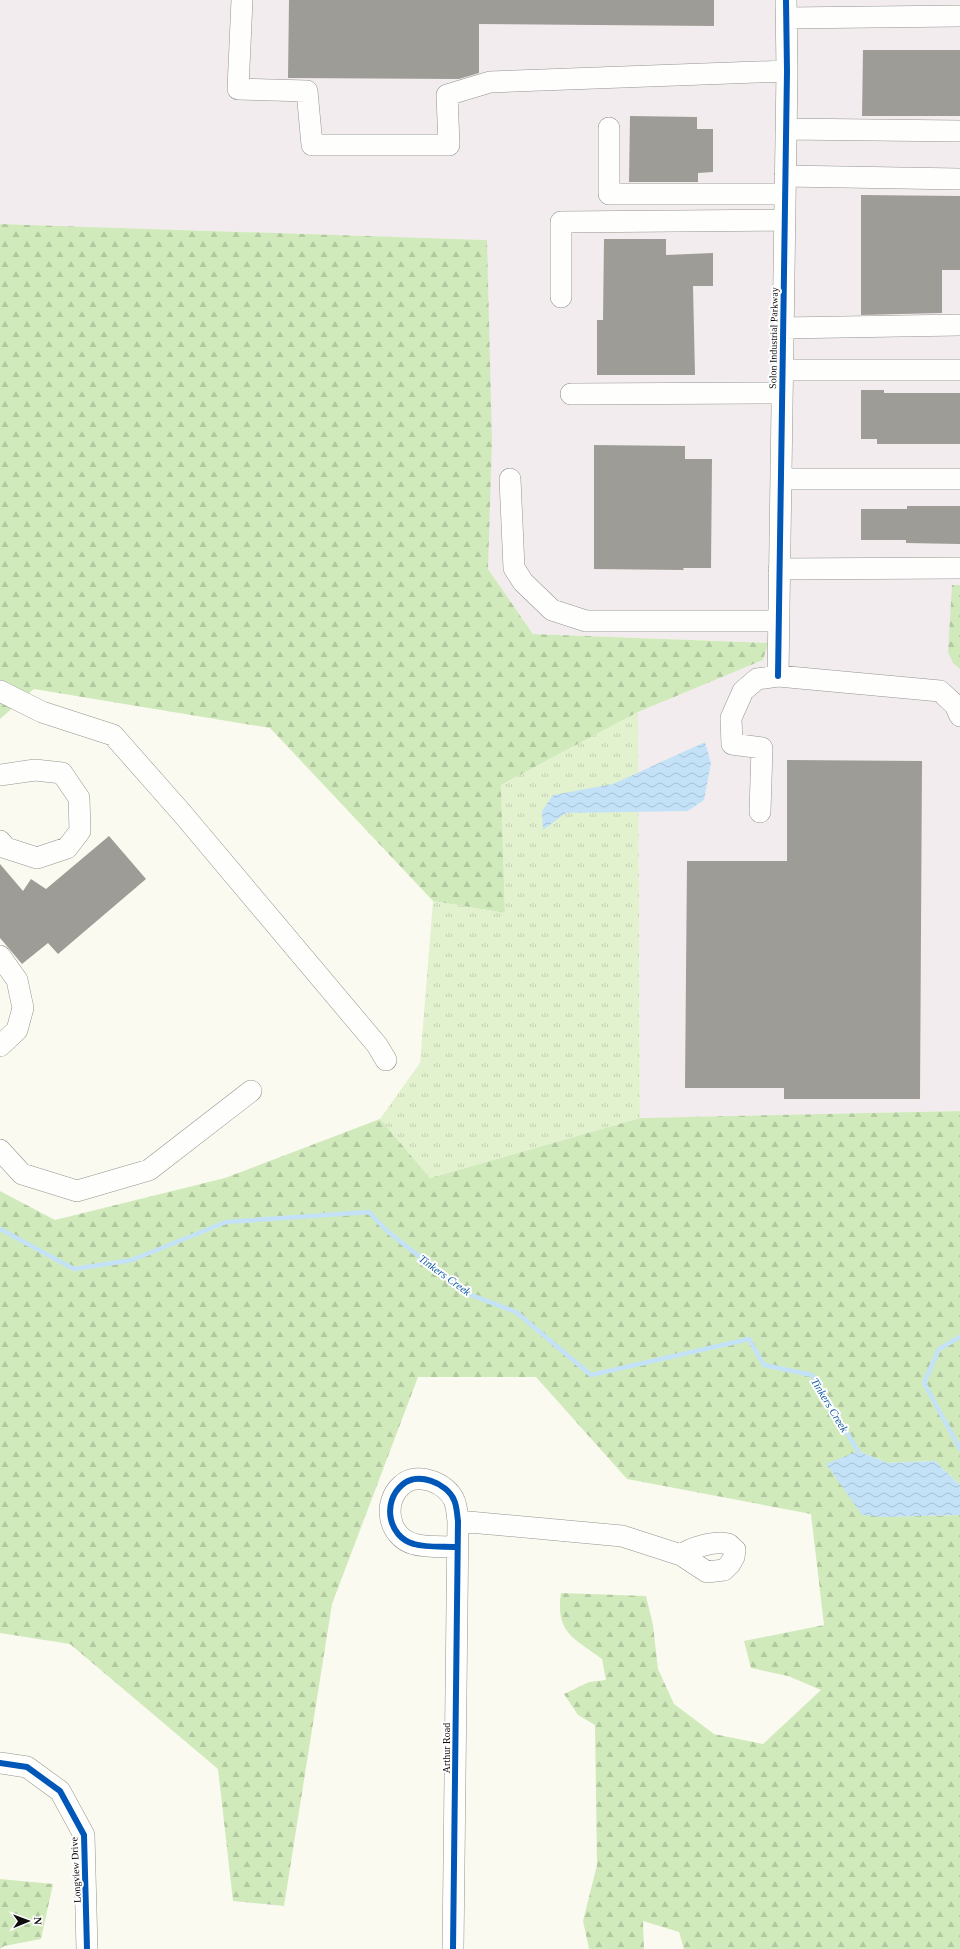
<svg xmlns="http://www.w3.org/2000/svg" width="960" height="1949" font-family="'Times New Roman',serif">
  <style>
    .industrial { fill: #f3ecee }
    .grass { fill: url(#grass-tufts) }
    .forest { fill: url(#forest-firs) }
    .water { fill: url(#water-waves) }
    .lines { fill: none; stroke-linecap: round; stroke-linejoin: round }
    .stream { stroke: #c4e2f7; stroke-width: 4.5 }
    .building { fill: #9e9c96 }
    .minor-casing { stroke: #94948f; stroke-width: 22 }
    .minor { stroke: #fefefd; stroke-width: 21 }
    .cycleway-casing { stroke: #fff; stroke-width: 8 }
    .cycleway { stroke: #0057b8; stroke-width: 6 }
    .labels { text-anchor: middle; stroke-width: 4; stroke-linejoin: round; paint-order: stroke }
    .street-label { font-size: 10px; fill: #0d0d0d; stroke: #fff }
    .water-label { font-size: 11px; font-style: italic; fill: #0f59a5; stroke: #fff }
  </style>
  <defs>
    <pattern id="grass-tufts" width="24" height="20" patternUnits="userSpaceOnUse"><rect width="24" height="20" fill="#e2f2cf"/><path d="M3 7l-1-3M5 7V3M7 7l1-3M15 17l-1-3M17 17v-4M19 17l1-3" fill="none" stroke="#c1ceb1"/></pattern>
    <pattern id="forest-firs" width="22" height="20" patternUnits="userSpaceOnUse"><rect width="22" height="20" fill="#d1eabc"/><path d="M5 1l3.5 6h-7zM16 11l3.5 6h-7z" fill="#b2c8a0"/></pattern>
    <pattern id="water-waves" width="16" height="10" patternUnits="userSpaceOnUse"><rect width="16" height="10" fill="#c4e2f7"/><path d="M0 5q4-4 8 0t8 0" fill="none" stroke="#a7c1d3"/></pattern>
  </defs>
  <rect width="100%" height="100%" fill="#fbfaf0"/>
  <path class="industrial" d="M0 0H960V1111L640 1118 638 712 763 660 768 643 533 634 488 569 487 240 0 224Z"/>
  <path class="grass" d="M638 712 640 1118 430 1178 380 1119 420 1063 433 901 505 913 501 785Z"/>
  <path class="forest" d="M0 224 487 240 492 442 488 569 533 634 768 643 763 660 638 712 501 785 505 913 433 901 270 728 34 689 0 719Z
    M952 585H960V669L953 663 948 652Z
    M960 1111V1485L935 1461 888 1463 858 1451 863 1514 883 1517 960 1515V1949H684L679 1932 643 1921 644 1949H589L583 1921 597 1865 595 1725 578 1715 564 1694 589 1682 606 1680 602 1659C574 1638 555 1633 561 1593L646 1596 653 1625 658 1669 674 1704 714 1734 763 1744 821 1690 788 1676 751 1668 744 1641 824 1625 811 1514 627 1479 536 1377H418L332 1604 284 1906 233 1901 218 1769 70 1644 0 1633V1191L55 1220 225 1178 380 1119 430 1178 640 1118Z
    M0 1879 53 1884 41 1939 4 1946 0 1949Z"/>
  <path class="water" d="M705 742 711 763 704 800 688 811 566 813 543 830 542 811 553 795 613 784Z
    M858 1451 888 1463 935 1461 960 1485V1515L883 1517 862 1515 826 1464Z"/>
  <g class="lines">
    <path class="stream" d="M0 1229 74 1269 132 1260 226 1222 369 1212 387 1231 466 1293 516 1312 591 1375 749 1339 764 1365 812 1375 858 1451
      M960 1337 939 1349 924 1383 960 1449"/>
  </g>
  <path class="building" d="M289 0H714V26L479 24V73L459 79 288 78Z
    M863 50H960V116H862Z
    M630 116 697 117V129H713V172L698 173V182H629Z
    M861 195 960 196V270H942V313L861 315Z
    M604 239H666V255L713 253V286H693L695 375H597V320H603Z
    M861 390H884V393H960V444H877V439H861Z
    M594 445 685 446V459H712L711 568H683L684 570 594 569Z
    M907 506H960V544L906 543V540H861V509H907Z
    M787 760 922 761 920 1099H784V1088H685L687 861H787Z
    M109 836 146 879 58 954 48 943 22 964 0 938V864L23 891 31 879 46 889Z"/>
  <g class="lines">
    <g class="minor-casing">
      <path id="minor" d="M242 0 238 89 307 91 312 145H449L447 95 490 82 787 71
        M786 18 960 16
        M609 128V194H785
        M786 129 960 131
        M785 176 960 179
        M561 297V222L784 220
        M783 328 960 325
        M782 370H960
        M571 394 782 393
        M510 479 514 568 523 582 552 610 586 621H779
        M781 479H960
        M779 569 960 568
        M778 676 787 71 786 0
        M0 691 42 712 113 735 181 812 377 1045 386 1060
        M0 775 35 770 62 773 79 798 80 831 67 848 37 858 6 848 0 841
        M760 812 762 748 732 744 731 718 743 691 757 679 778 676 940 691 955 705 960 716
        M0 956 17 980 23 1008 17 1030 0 1046
        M0 1150 22 1174 77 1191 149 1170 251 1091
        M458 1521 622 1536 681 1555 707 1572 724 1570 730 1564 734 1557 735 1550C732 1548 731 1545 728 1544 716 1540 690 1548 681 1555
        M0 1763 27 1767 60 1791 84 1835 87 1949
        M453 1949 458 1521C457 1515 457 1506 454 1500 447 1483 417 1471 402 1485 382 1502 388 1537 414 1544 427 1548 444 1546 457 1547"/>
    </g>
    <use href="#minor" class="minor"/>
    <g class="cycleway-casing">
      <path id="cycleway" d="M778 676 787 71 786 0
        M0 1763 27 1767 60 1791 84 1835 87 1949
        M453 1949 458 1521C457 1515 457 1506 454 1500 447 1483 417 1471 402 1485 382 1502 388 1537 414 1544 427 1548 444 1546 457 1547"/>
    </g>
    <use href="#cycleway" class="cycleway"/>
  </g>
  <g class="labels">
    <g class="street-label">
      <text transform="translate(773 338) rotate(-89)" y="4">Solon Industrial Parkway</text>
      <text transform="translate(446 1748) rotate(-90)" y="4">Arthur Road</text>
      <text transform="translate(75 1870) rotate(-93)" y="4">Longview Drive</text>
    </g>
    <g class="water-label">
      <text transform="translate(445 1275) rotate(36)" y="4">Tinkers Creek</text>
      <text transform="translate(830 1405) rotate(59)" y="4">Tinkers Creek</text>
    </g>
  </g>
  <g transform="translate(28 1921) rotate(89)" stroke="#ffffff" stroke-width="3" paint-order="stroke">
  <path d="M0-3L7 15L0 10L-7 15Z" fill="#0d0d0d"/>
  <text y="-6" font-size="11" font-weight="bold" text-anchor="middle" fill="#0d0d0d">N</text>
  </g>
</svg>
